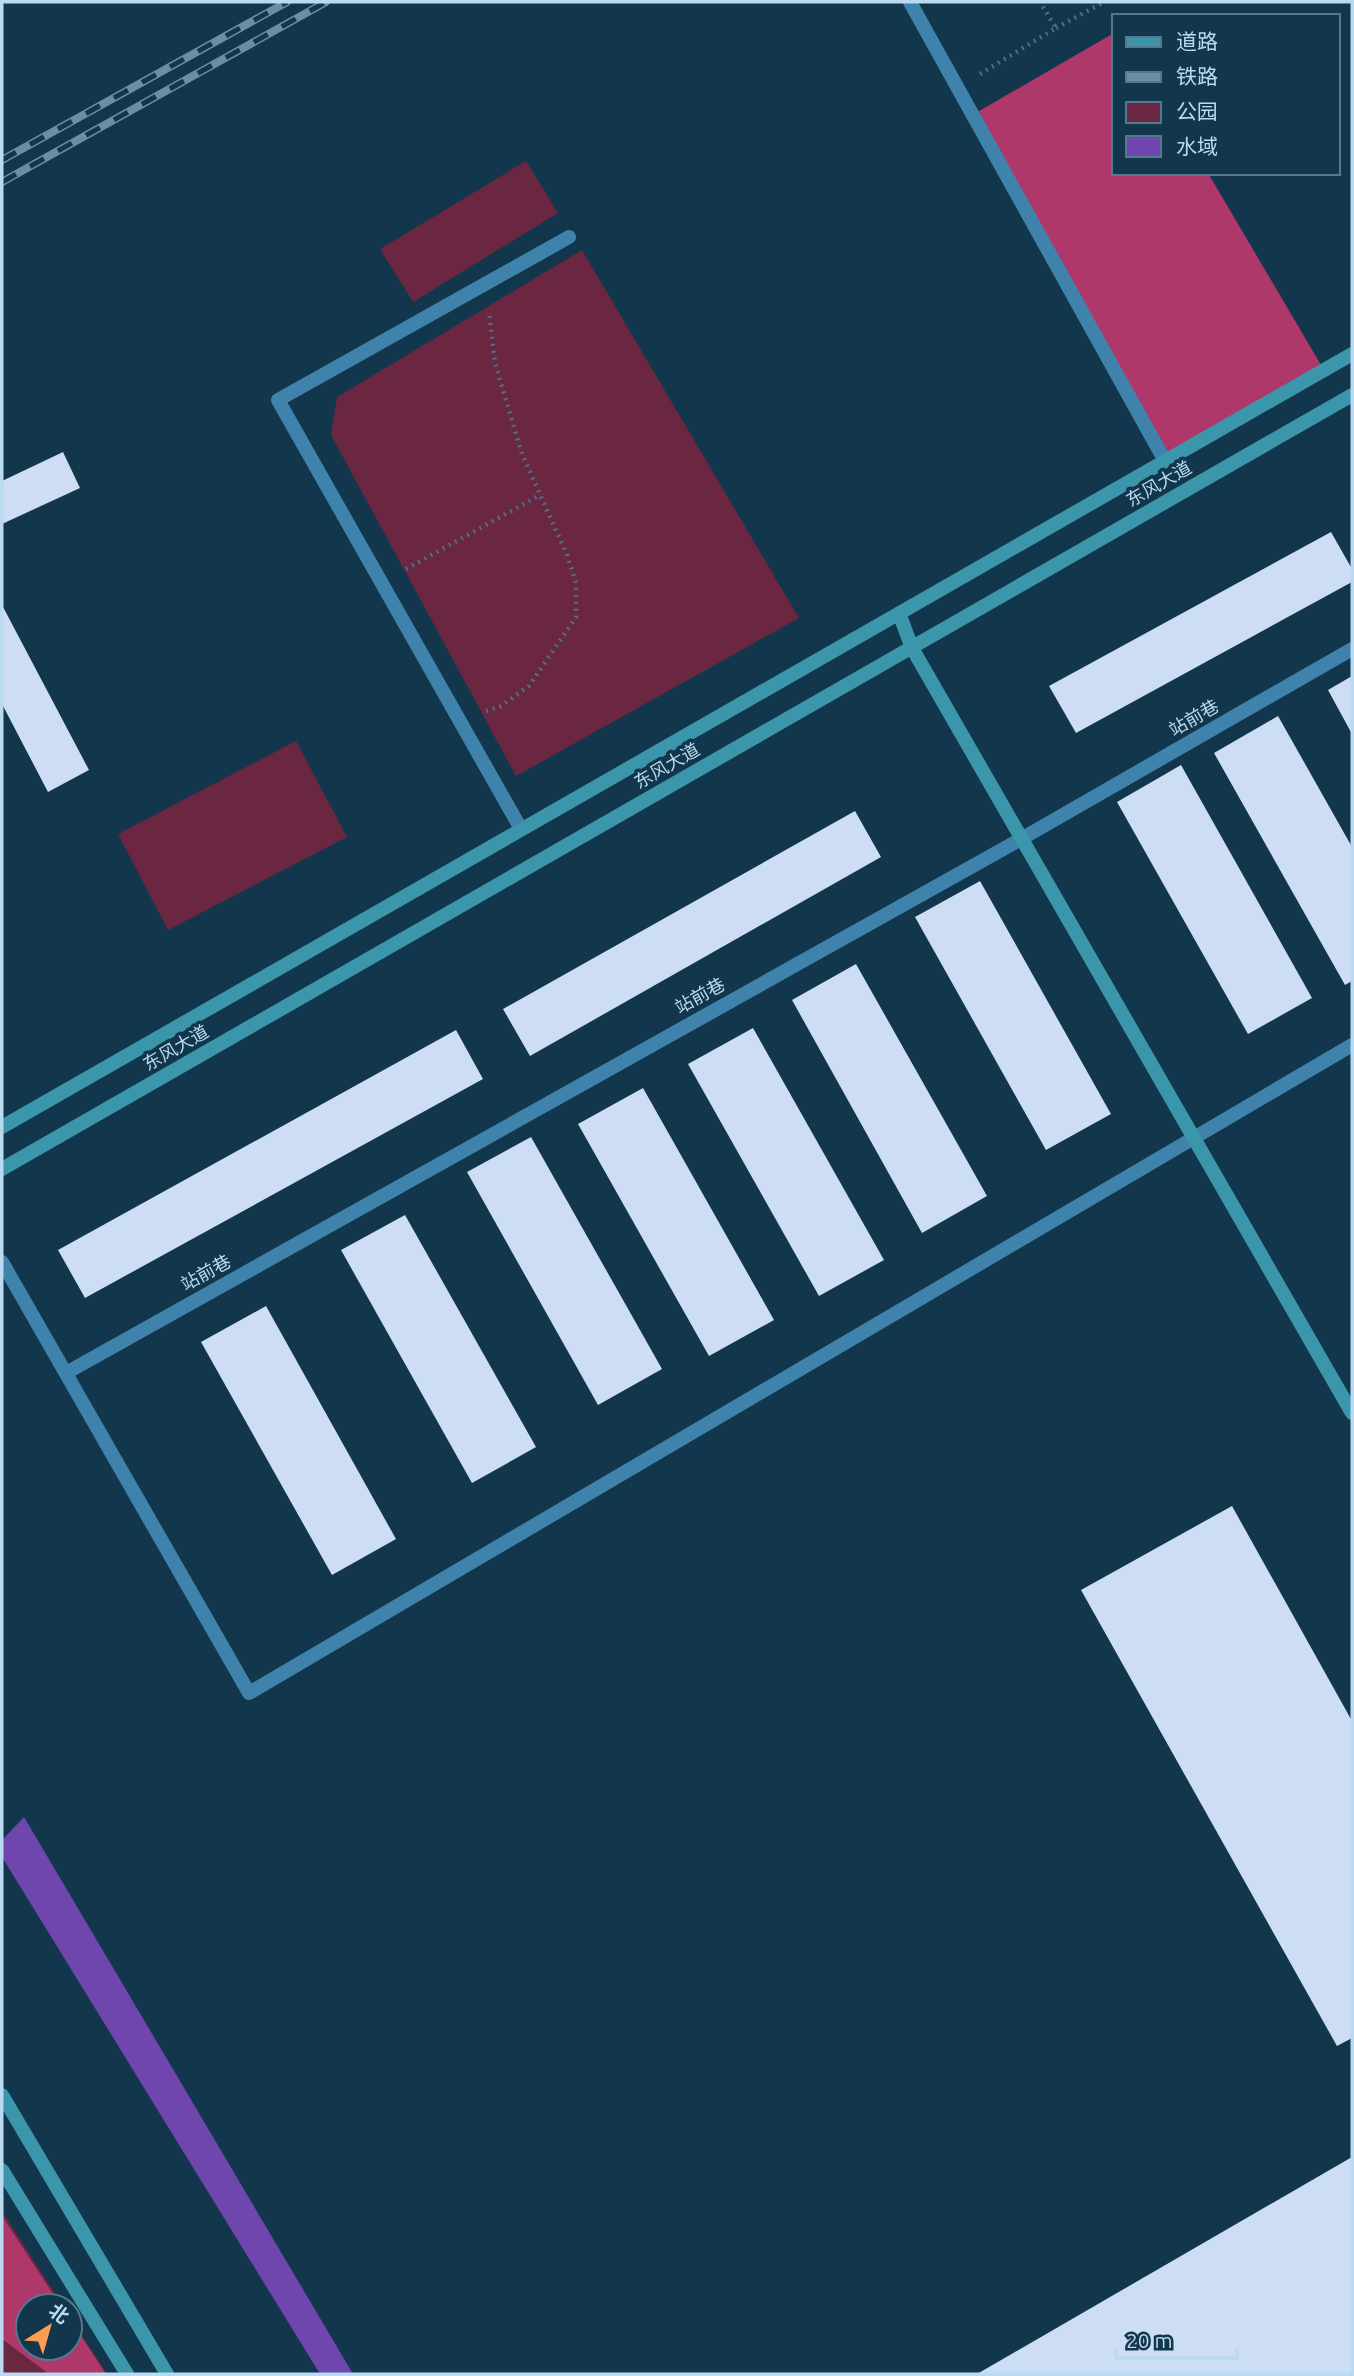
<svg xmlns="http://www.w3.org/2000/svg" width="1354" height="2376" font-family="Ubuntu,'Noto Sans SC',sans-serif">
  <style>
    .green { fill: #6b2742 }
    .forest { fill: #ae386a }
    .water { fill: #6e46ae }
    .building { fill: #ccddf4 }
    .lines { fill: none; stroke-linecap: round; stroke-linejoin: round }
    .path { stroke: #4c6f84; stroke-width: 4.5; stroke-dasharray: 2 5; stroke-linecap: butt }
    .street { stroke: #3f82ab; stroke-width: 14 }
    .secondary { stroke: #3b96ab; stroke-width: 14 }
    .rail-casing { stroke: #6b8ea3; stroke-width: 8 }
    .rail { stroke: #12364b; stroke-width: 5; stroke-dasharray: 16; stroke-linecap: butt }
    .labels { text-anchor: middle; stroke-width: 7; stroke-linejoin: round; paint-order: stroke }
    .street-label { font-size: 18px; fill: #b9daf0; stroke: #12364b }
  </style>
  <rect width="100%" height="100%" fill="#12364b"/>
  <path class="green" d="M526 161 558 213 413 302 380 249Z
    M582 250 799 618 516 776 331 435 337 397Z
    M296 741 347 837 168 930 118 834Z
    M2 2211 63 2306H28V2348H70V2317L107 2374H2Z"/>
  <path class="forest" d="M1114 33V173H1208L1324 370 1165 461 974 114Z
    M2 2216 61 2306H28V2348H70V2319L106 2374H49L2 2339Z"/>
  <path class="water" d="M24 1817 353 2374H320L2 1857V1840Z"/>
  <path class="building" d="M63 452 80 488 2 524V481Z
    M1331 532 1352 569V582L1076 733 1049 686Z
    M2 605 89 770 48 792 2 704Z
    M1352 676V734L1328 690Z
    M1278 716 1352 847V981L1345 985 1214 753Z
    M1181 765 1312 998 1248 1034 1117 802Z
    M855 811 881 857 530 1056 503 1009Z
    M980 881 1111 1114 1046 1150 915 917Z
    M856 964 987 1196 922 1233 792 1000Z
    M753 1028 884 1260 819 1296 688 1064Z
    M456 1030 483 1079 85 1298 58 1250Z
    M643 1088 774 1320 709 1356 578 1124Z
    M531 1137 662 1369 598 1405 467 1172Z
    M405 1215 536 1447 472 1483 341 1250Z
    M266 1306 396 1539 332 1575 201 1342Z
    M1232 1506 1352 1721V2038L1337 2046 1081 1590Z
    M1352 2157V2374H977Z"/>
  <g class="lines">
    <path class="path" d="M1056 28 1104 2
      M980 74 1056 28 1040 2
      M406 569 540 495
      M486 711 501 706 529 686 576 617V583L567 555 522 454 495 363 489 312"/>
    <path class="street" d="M910 2 1165 461
      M521 829 278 400 569 237
      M2 1262 249 1693 1352 1045
      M66 1373 1021 839 1352 649"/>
    <path class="secondary" d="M899 613 912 648 1352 1413
      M2 1127 1352 354
      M2 1169 1352 395
      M2 2095 167 2374
      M2 2170 127 2374"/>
    <g class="rail-casing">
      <path id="rail" d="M2 160 287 2
        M2 182 326 2"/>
    </g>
    <use href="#rail" class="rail"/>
  </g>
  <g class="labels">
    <g class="street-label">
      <text transform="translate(1159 484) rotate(-30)" y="6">东风大道</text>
      <text transform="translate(1194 718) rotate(-30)" y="6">站前巷</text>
      <text transform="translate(667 766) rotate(-30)" y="6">东风大道</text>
      <text transform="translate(700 996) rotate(-29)" y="6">站前巷</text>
      <text transform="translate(176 1048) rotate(-30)" y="6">东风大道</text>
      <text transform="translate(206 1273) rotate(-29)" y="6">站前巷</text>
    </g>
  </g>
  <rect width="1354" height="2376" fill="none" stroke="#b9daf0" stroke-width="7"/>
  <rect x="1112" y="14" width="228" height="161" fill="#12364b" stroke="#55788d" stroke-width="2"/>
  <rect x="1126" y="37" width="35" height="10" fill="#3b96ab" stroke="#55788d" stroke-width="2"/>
  <text x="1176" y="49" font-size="21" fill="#b9daf0">道路</text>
  <rect x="1126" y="72" width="35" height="10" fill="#6b8ea3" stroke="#55788d" stroke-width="2"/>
  <text x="1176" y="84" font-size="21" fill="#b9daf0">铁路</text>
  <rect x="1126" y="102" width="35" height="21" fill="#6b2742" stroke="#55788d" stroke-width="2"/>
  <text x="1176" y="119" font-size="21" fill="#b9daf0">公园</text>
  <rect x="1126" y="136" width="35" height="21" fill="#6e46ae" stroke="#55788d" stroke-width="2"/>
  <text x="1176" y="154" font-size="21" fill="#b9daf0">水域</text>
  <g transform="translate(49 2327) rotate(37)"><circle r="33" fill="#12364b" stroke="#55788d" stroke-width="2"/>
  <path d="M0-5L12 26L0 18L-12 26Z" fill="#fb9e51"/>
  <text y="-10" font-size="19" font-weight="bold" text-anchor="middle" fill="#b9daf0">北</text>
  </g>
  <path d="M1116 2348v10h121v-10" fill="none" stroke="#b9daf0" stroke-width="3.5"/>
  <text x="1126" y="2348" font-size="21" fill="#b9daf0" stroke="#12364b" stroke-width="5" paint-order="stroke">20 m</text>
</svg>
